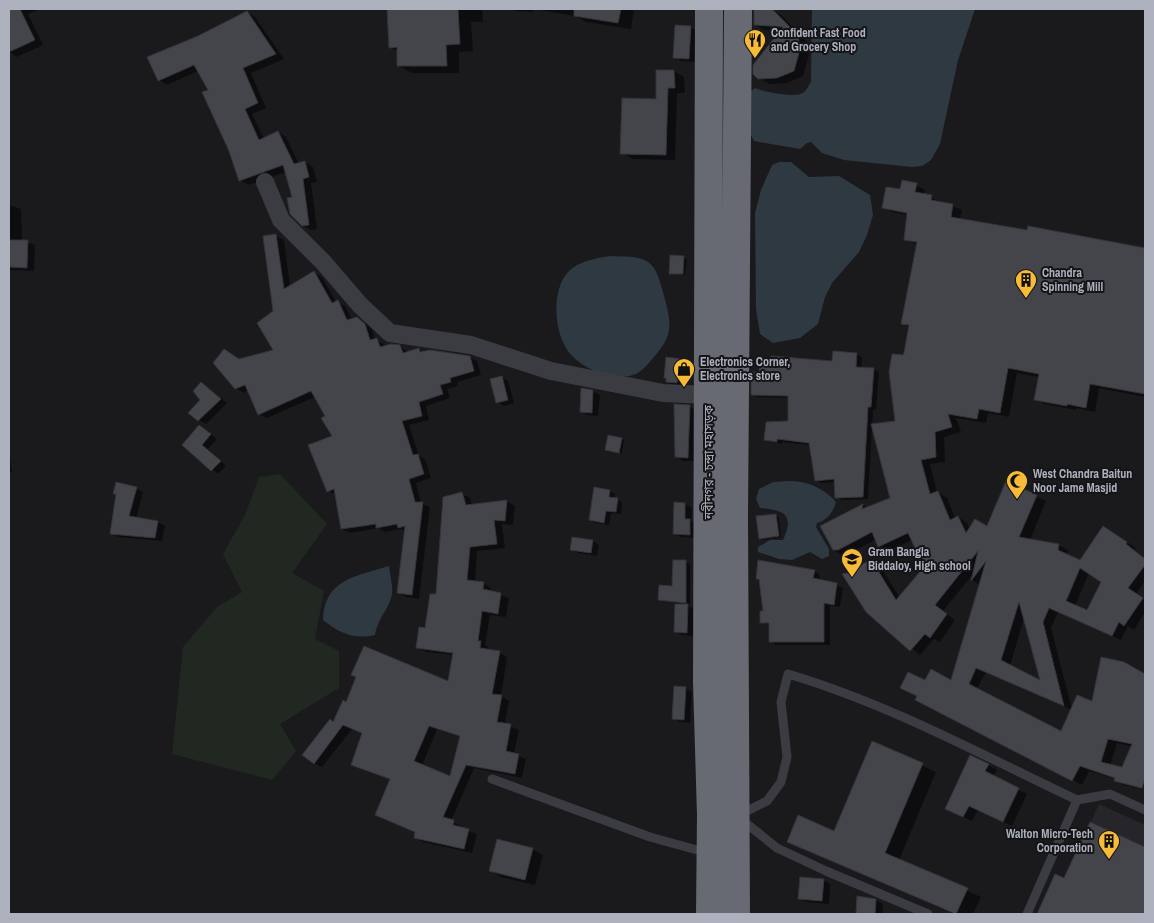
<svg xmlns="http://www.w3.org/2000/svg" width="1154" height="923" font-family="'Archivo Narrow','Noto Sans Bengali',sans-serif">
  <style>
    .built { fill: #26262a }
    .green { fill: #202821 }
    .water { fill: #2f3942 }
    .shadow { fill: #0007; fill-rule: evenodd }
    .building { fill: #44454a; stroke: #343439; fill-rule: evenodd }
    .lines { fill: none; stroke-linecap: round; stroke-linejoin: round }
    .lane { stroke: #3b3c42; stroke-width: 9 }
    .street { stroke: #3b3c42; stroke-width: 18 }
    .highway { stroke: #676a73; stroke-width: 28 }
    .labels { text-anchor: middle; stroke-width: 4; stroke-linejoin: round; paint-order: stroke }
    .poi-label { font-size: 12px; font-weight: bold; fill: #adb1bd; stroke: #151518; text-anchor: start }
    .street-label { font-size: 12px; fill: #adb1bd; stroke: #151518 }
  </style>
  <rect width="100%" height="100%" fill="#1a1a1d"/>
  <path class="built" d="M1099 804 1145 825V914H1049Z"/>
  <path class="green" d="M280 474 327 524 292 573 324 591 315 639 339 651V688L280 724 296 751 272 780 172 754 183 647 217 607 242 592 223 554 245 515 259 477Z"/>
  <path class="water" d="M812 9H975L958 60 940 144 931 160 922 166 912 167 844 160 822 153 811 142 807 143 800 149 754 141 749 131 751 91 755 88C765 92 790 97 800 94 806 93 808 86 811 82Z
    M779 162H791L809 177 839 176 870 195 873 215 867 235 859 252 832 283 825 297 818 324 800 338 773 343 760 334 756 309 755 213 761 190 772 165Z
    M610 256C621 257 638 255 648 262 657 268 660 282 663 292 671 322 675 334 653 358 648 364 641 373 633 375 612 381 581 369 568 351 553 331 550 282 574 267 585 260 598 258 610 256Z
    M789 481C807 481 824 488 836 502 833 512 828 520 817 523L816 527 829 549V556L822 559 810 552 792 560 779 559 758 552V547L770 540H783C795 514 784 510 760 508L756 499 759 489 773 482Z
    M389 566C390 575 393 585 392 594 389 610 378 617 375 635 354 640 339 633 323 620 324 579 357 576 389 566Z"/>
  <path class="shadow" d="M9 9H40L28 14 43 45 17 57 9 52Z
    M388 9H482L483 22H471L473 51 459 52V73H412L399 66 398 51 390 47Z
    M512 9H634L631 29 586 22 575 16 533 9V12L516 11Z
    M754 9H771L781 15 807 42 809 55 803 76 787 83 769 84 759 78 781 31 764 30 755 25Z
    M247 12 255 17 284 59 251 73 266 108 252 114 264 139 278 132 286 137 299 164 305 162 313 167 317 182 311 183 317 229 311 230 302 225 286 172 248 185 240 180 209 90 198 71 167 85 159 80 198 37Z
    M691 27 697 31 695 62 681 61 674 58Z
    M674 71 684 77 685 93H677L675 160 632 159 622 153 657 100Z
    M916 185 925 190 924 195 962 210 960 220 1028 231 1029 227 1145 250V397L1099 388 1095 412 1076 408V410L1044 404 1035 399 1039 377 1017 373 1009 417 988 413 986 423 956 418 961 432 944 437 945 462 930 464 937 492 947 498 955 518 958 517 967 523 970 529 987 528 1007 483 1046 501 1030 540 1059 545 1068 550 1067 555 1081 561 1104 527 1136 548 1134 550 1145 559V581L1136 594 1145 600V612L1134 630 1128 626 1121 640 1058 612 1051 628 1072 709 1093 703 1123 663 1145 675V787L1120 781 1124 784 1145 791 1124 785 1116 779 1089 771 1082 785 925 705 926 682 952 681 980 585 972 580 974 573 943 611 955 620 940 642 934 639 920 655 867 612 849 574 871 561 880 566 900 598 925 567 912 540 888 551 879 546 875 540 844 556 835 551 822 526 863 505 868 508 891 499 896 422 904 357 910 328 903 323 918 245 905 239 908 215 892 212 883 207 901 191ZM1089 573 1103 582 1088 612 1075 606ZM1024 618 1042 682 1010 666ZM986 672 1072 710 1062 733 977 689ZM1117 743 1133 747 1123 769 1110 766Z
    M9 205 21 209 22 241 35 245 34 271 9 270Z
    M276 236 284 240 290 287 314 273 322 277 336 302 345 306 352 320 357 318 365 323 372 329 375 340 384 344 385 347 400 346 408 352 419 349 424 353 469 357 477 361 481 375 457 382 458 386 447 389 450 398 426 406 429 420 409 425 419 456 425 459 431 478 416 483 421 503 430 507 419 599 406 597 399 593 406 531 401 529 385 532 379 528 350 533 342 529 336 495 328 491 334 436 326 416 315 397 267 418 259 414 249 390 244 393 236 388 240 360 275 351Z
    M684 258 687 259 685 275 670 273Z
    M856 354 862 357 861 368 874 369 879 372 876 409 873 410 868 499 842 500 837 497 836 482 822 483 816 480 810 445 782 442V444L765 440 789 422 790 398 757 397 752 394Z
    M679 360 685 363 682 385H672L667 382Z
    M501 377 508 381 514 403 504 406 497 402Z
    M208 388 227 403 206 424 199 420 202 400Z
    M593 391 600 395 598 416 588 415 581 412Z
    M689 406 696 410 695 461H683L677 457Z
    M200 426 217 439 208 449 226 466 218 474 184 445Z
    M621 439 624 440 622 453 606 450Z
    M9 448 12 472H9Z
    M136 488 143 492 136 518 158 522 165 526 162 541 118 537 111 533 117 495 114 493Z
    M610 491 615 494 614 499 622 502 621 514 611 513 609 525 595 523 590 520Z
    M462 494 470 498 472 505 507 501 515 506 513 525 502 524 505 548 477 551 475 582 483 583 491 588V592L509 598 506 617 490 615 485 645 488 647V650L499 652 507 657 501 696 509 701 505 724 519 730 514 754 526 759 522 778 474 768 451 821 461 826V828L477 834 472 853 423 842 415 838 416 832 376 815 391 780 352 764 363 733 352 729 322 767 314 763 347 703 449 682 454 655 426 652 418 648 437 596ZM437 729 461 737 451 778 422 766ZM469 759 459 783V777Z
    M675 504H685L692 508 691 521 696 524V538L681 537 674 533Z
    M776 515 779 517 781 537 763 540 760 539Z
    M593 541 599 545 597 556 578 553 571 549Z
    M686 562 690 564V605L685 604 694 609 693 636 682 635 676 632V603L659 599 673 587Z
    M814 571 820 575 819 580 843 588 840 607 830 606V645H776L771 642V626L761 622 765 612 760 580 757 578Z
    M686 688 692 692 690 723 680 722 673 718Z
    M873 743 936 772 899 860 981 897 973 914H954L788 842 835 832Z
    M988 765 997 770 993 777 1027 794 1012 826 978 810 972 821 955 813Z
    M1090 823 1145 848V914H1038L1055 876 1065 880Z
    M532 849 543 855 535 885 501 877 491 871Z
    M824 880 830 884 829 904 806 902 799 899Z
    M859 897 876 900 883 904 882 914H857Z"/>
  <path class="building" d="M9 9H20L35 40 9 52Z
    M387 9H458L460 44 446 45 447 66H397V47L389 48Z
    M574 9H621L618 23 574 16Z
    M754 9H772L798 35 800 49 794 71 777 78 758 79 753 74V65L783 27 754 25Z
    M247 11 276 54 243 68 258 103 245 109 259 140 278 131 294 164 305 161 309 177 303 179 309 225 302 226 290 214 287 198 292 197 283 165 239 181 229 151 202 92 208 90 194 65 158 81 147 57 198 36Z
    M675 25 691 26 689 59 673 58Z
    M656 70H674L675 88H668L666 155 620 154 622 98 656 99Z
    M902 180 917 183 915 192 932 195 931 200 953 204 951 217 1027 230 1028 226 1145 248V394L1090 384 1086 408 1067 404V406L1034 400 1039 374 1008 368 1000 413 979 409 977 419 948 414 952 427 935 432 936 457 921 460 930 494 938 491 950 520 958 516 966 533 975 519 987 526 1006 481 1037 495 1019 537 1059 544 1058 550 1080 560 1103 526 1127 542 1126 544 1145 559V565L1128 588 1143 598 1124 626 1119 622 1112 636 1049 608 1043 622 1064 706 976 668 969 684 1061 731 1077 695 1092 701 1101 657 1124 662 1145 674V779L1142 788 1114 781 1115 778 1080 766 1072 781 915 700 917 696 900 688 908 672 925 680 931 669 951 680 986 561 971 581 978 551 935 605 947 614 930 638 925 634 910 651 866 612 842 574 849 573 871 559 896 600 924 567 908 533 878 547 872 532 838 550H833L820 526 863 504 862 509 890 498 871 424 895 421 889 372 892 354 903 355 904 353 909 325 901 324 917 242 904 240 907 213 882 208 886 187 900 189ZM1080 568 1101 582 1087 610 1066 601ZM1019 602 1040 680 1001 660ZM1108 739 1132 744 1122 767 1101 762Z
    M276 234 284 289 314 271 332 303 338 300 347 320 357 317 365 324 370 340 377 338 380 347 391 344 400 345 403 353 419 348 420 352 430 350 470 356 474 371 450 378 451 382 440 385 443 394 419 402 422 416 402 421 413 455 418 454 424 474 409 479 415 502H423L412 595 397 593 405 526 398 528 397 524 376 528V524L341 529 334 489 327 492 308 445 332 436 321 418 325 416 311 391 258 415 245 385 235 389 213 363 224 349 239 359 273 350 257 323 273 311 263 236Z
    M9 240H28L27 268 9 267Z
    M670 255 684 256 683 274H669Z
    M833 351 857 353 856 367 874 368 871 407H868L863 497 835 498 834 479 815 481 809 443 777 439V442L764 440 766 422 788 421V396L751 395V372H759L760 358 771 359V356L832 361Z
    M666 357 680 359 677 383 666 382V378H664Z
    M502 376 508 400 496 403 490 379Z
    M201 382 221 399 198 421 188 413 200 400 193 391Z
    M581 388 593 390 592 413 580 412Z
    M674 404 690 405 688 458 675 457Z
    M199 425 211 434 202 445 221 461 211 471 182 445Z
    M608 435 622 438 619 453 605 450Z
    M116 482 137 487 129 516 158 521 155 538 110 534 116 494H113Z
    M594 487 610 490 609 497 618 498 616 512 606 511 604 523 589 520Z
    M462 492 466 505 507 500 505 521 494 520 497 544 470 547 467 580 484 582 483 589 501 593 498 614 482 611 478 641H481L480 648 500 651 492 694 502 695 497 722 511 724 506 751 519 754 515 774 466 765 443 817 454 820 453 825 469 829 464 849 414 838 415 832 375 815 390 779 351 765 362 733 343 725 314 764 302 755 330 719 333 722 343 700 346 702 356 677 351 675 364 646 448 681 453 653 416 648 419 627 425 628 430 594H436L443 497ZM429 726 460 736 450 776 414 761Z
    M674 502 685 503V519H690V535L673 534Z
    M776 514 779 536 759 539 756 516Z
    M572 537 593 540 591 553 570 550Z
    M673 560H686V603L658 600 659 585 672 586Z
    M758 560 815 570 813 578 837 583 834 605 824 603V642H769V623H760V611H763L759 579H756Z
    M675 604H688L687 633 674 632Z
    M674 686 686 687 684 720 672 719Z
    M872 741 923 763 885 853 968 888 956 914 787 842 798 815 834 831Z
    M970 755 989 764 985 771 1019 788 1003 822 969 806 963 817 945 809Z
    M1090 822 1145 847V914H1037L1055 874 1064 878Z
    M497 839 533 848 525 880 489 871Z
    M800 877 824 879 822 901 798 899Z
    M857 896 876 899 875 914H856Z"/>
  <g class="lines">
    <path class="lane" d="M492 779 650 837 708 853
      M928 914 826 871 777 848 737 816 767 801 781 782 787 757 781 702 788 674C889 704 982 755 1077 800
      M1027 914 1077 800 1110 794 1145 810"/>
    <path class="street" d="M265 182 281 220 324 263 360 305 390 333 471 345 551 371 663 393 709 395"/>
    <path class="highway" d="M709 9 707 682 711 815 710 914
      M736 914 734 517 738 9"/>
  </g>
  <defs>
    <g id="restaurant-pin" transform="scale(1.125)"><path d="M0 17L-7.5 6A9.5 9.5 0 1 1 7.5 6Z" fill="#f8bb37" stroke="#151518"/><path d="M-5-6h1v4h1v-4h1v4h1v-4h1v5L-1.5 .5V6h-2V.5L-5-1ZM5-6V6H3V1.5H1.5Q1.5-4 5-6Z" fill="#111"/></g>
    <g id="building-pin" transform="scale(1.125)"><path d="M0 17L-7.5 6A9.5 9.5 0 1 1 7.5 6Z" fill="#f8bb37" stroke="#151518"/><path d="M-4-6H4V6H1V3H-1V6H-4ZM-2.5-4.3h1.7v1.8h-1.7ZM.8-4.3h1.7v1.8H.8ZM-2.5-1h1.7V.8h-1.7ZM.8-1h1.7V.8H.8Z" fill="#111"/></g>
    <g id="shop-pin" transform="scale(1.125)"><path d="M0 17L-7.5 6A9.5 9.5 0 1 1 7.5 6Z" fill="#f8bb37" stroke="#151518"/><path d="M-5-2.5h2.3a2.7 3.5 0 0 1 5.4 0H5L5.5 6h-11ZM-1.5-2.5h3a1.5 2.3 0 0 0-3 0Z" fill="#111"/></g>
    <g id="mosque-pin" transform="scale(1.125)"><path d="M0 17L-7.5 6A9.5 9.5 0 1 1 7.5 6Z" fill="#f8bb37" stroke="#151518"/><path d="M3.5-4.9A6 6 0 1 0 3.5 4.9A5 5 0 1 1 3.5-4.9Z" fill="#111"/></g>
    <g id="school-pin" transform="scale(1.125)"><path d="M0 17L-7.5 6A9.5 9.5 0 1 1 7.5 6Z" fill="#f8bb37" stroke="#151518"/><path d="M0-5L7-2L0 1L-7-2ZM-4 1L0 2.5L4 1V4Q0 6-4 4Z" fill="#111"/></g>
  </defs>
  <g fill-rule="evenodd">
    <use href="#restaurant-pin" x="755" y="40"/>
    <use href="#building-pin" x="1026" y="280"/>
    <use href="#shop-pin" x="684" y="369"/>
    <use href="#mosque-pin" x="1017" y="481"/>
    <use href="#school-pin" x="852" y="559"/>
    <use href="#building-pin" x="1109" y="841"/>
  </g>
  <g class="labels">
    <g class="poi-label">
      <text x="771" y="37">Confident Fast Food<tspan x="771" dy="14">and Grocery Shop</tspan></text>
      <text x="1042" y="277">Chandra<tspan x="1042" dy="14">Spinning Mill</tspan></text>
      <text x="700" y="366">Electronics Corner,<tspan x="700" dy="14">Electronics store</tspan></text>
      <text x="1033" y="478">West Chandra Baitun<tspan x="1033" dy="14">Noor Jame Masjid</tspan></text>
      <text x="868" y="556">Gram Bangla<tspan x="868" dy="14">Biddaloy, High school</tspan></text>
      <text x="1093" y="838" text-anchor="end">Walton Micro-Tech<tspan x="1093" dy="14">Corporation</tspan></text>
    </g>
    <g class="street-label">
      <text transform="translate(709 462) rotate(-90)" y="4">নবীনগর - চন্দ্রা মহাসড়ক</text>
    </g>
  </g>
  <rect width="1154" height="923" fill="none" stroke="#adb1bd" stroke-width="20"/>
</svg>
